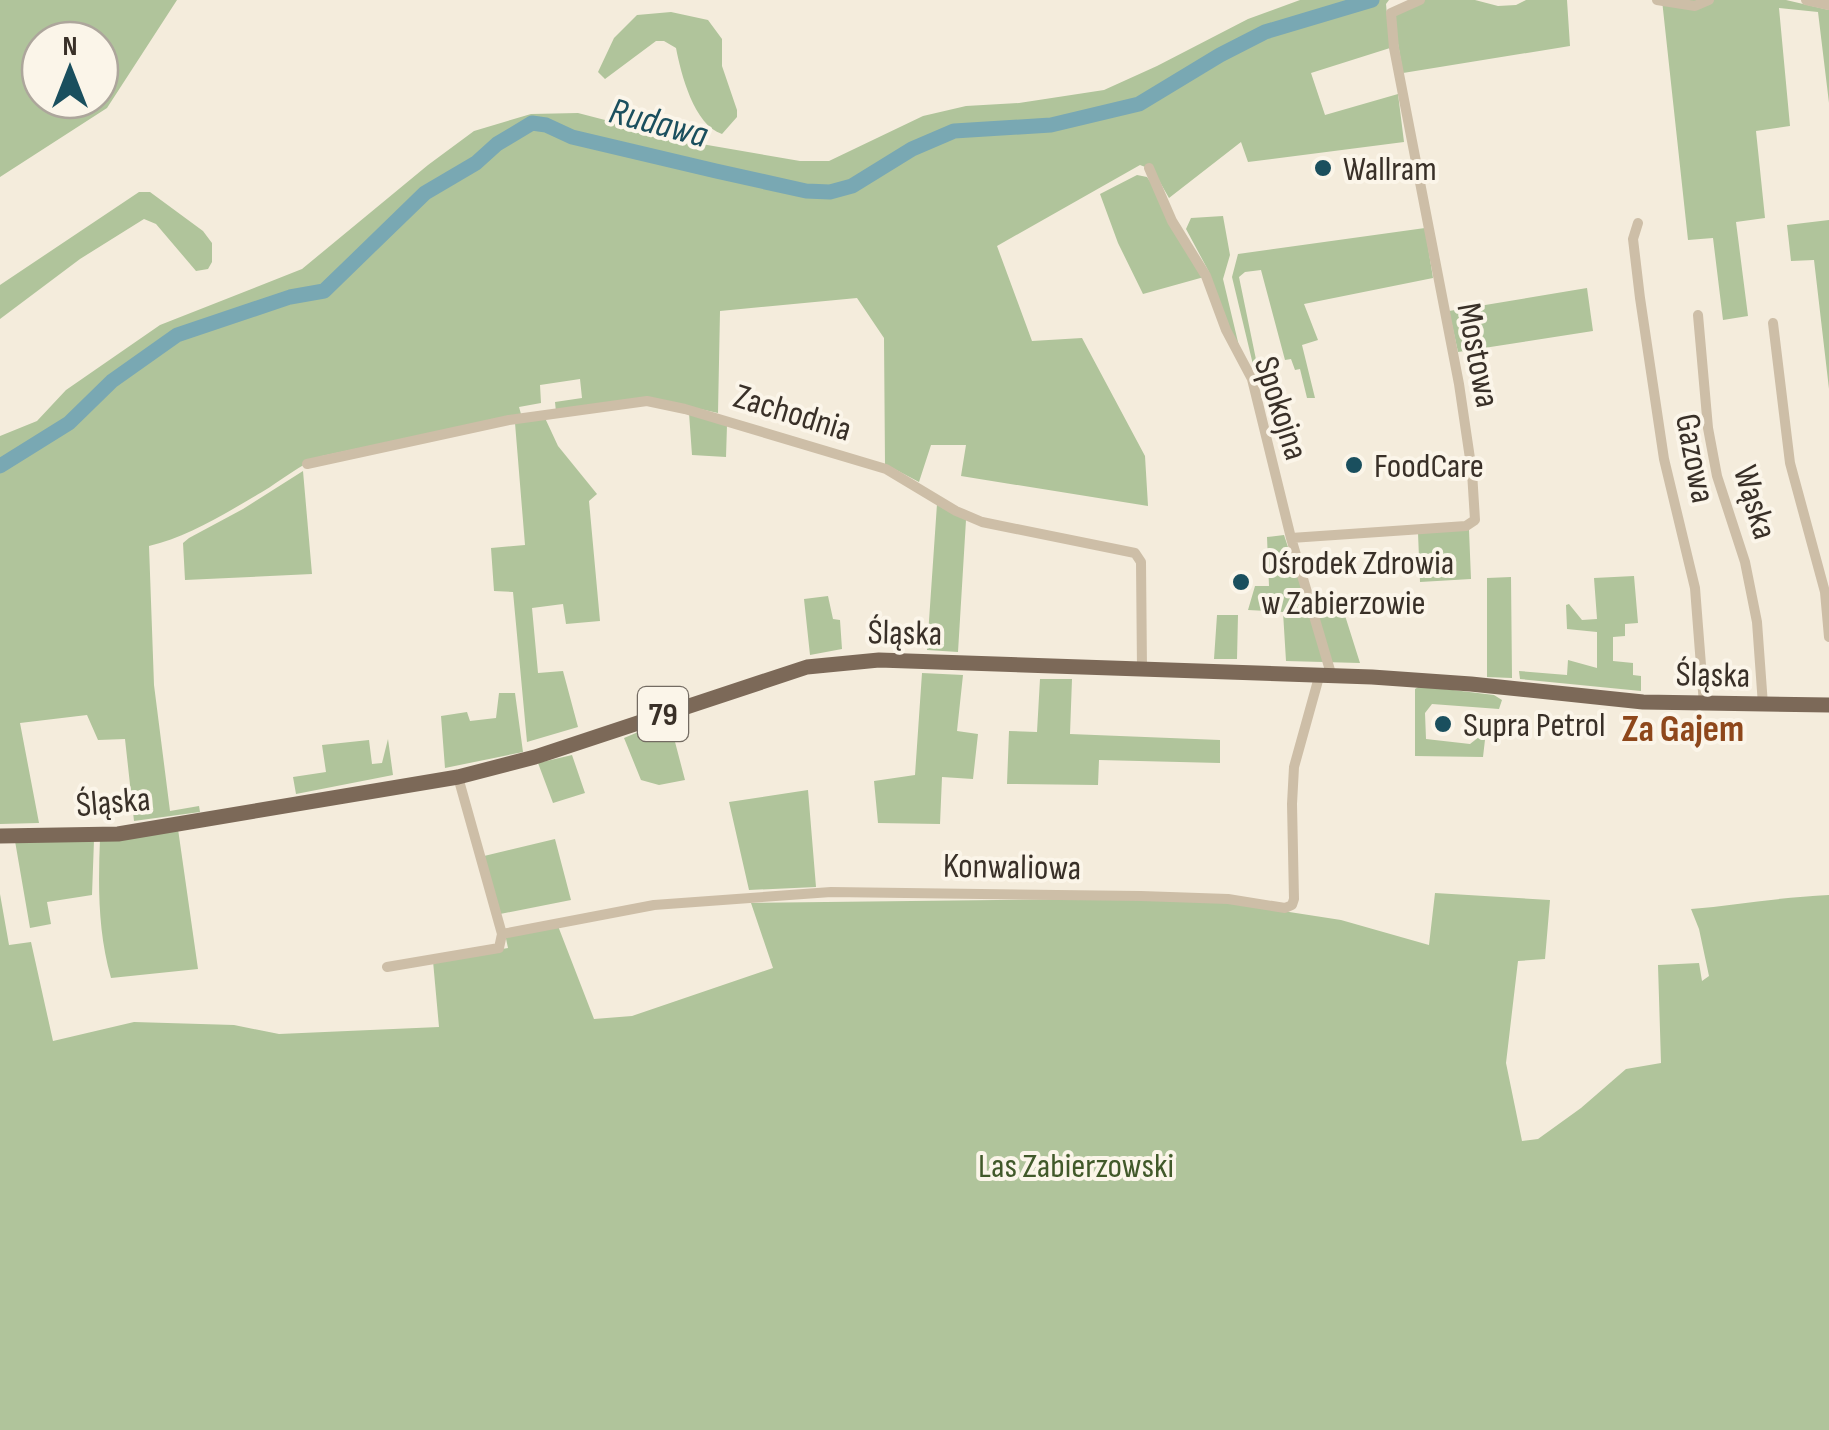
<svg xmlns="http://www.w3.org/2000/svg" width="1829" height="1430" font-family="'Sofia Sans Condensed',sans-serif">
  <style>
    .green { fill: #b0c49b; fill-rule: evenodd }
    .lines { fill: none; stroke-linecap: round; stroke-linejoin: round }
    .river { stroke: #79a8b3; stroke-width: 15 }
    .street { stroke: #cdbea7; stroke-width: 10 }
    .primary { stroke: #7c6958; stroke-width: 15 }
    .poi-dot { fill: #1a4f5e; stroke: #fbf5e9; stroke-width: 4 }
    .labels { text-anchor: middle; stroke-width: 8; stroke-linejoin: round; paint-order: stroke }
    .shield { fill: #fbf5e9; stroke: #736b62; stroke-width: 2.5 }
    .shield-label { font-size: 32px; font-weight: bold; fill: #393028 }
    .poi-label { font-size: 35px; fill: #393028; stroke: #fbf5e9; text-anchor: start }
    .street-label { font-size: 35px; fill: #393028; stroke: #fbf5e9 }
    .park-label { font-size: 35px; fill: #41592a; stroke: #fbf5e9 }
    .water-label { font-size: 38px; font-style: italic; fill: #1a4f5e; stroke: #fbf5e9 }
    .neighbourhood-label { font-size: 38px; font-weight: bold; fill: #8e471b; stroke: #fbf5e9 }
  </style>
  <rect width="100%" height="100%" fill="#f4ecdc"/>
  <path class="green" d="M0 0H177L107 108 0 177ZM40 40H100V100H40Z
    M1300 0H1389L1386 4 1390 48 1311 73 1325 115 1398 94 1404 142 1248 162 1241 142 1169 198 1153 170 1140 165 997 246 1032 341 1082 338 1145 456 1148 506 961 476 966 445H931L919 482 885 464 884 338 857 298 720 311 718 413 646 397 556 412 555 402 582 398 580 379 540 385 541 403 519 407 521 414 322 456C299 465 282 480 262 492 226 513 188 537 149 546L154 685 170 811 199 806 200 812 134 821 125 739 98 740 87 715 20 723 39 823 0 824V436L37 421 66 390 160 325 302 269 428 165 474 131 531 114 578 113 690 142 800 161H829L923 116 966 106 1019 103 1104 90 1157 66 1248 19Z
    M1417 0H1475L1498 6 1516 5 1526 0H1567L1570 46 1403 73 1393 14Z
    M1662 0H1786L1829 10V103L1818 12 1779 8 1790 126 1756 131 1765 218 1736 222 1748 316 1723 320 1713 238 1688 240Z
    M671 12 708 20 722 39V66L737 110V117L722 134C694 125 681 74 676 48L664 41H656L605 79 598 72 614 38 637 15Z
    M1137 175 1147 177 1154 187 1204 277 1143 294 1118 243 1100 194Z
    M139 192H150L203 231 212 243V262L208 269 196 271 156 224 144 219 80 259 0 319V285Z
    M1223 216 1230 255 1223 279 1243 363 1208 270 1186 229 1191 218Z
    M1829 220V389L1814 260 1791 261 1787 225Z
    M1425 228 1433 278 1304 304 1318 340 1302 345 1315 398H1307L1300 369 1295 370 1291 359 1285 360 1261 270 1245 272 1239 277 1259 374 1255 373 1232 277 1238 254Z
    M1587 288 1593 331 1458 352 1449 311Z
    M689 413 727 425 726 457 692 455Z
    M545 418 558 446 597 494 589 501 600 621 566 624 563 604 532 608 538 673 563 671 578 727 527 742 513 592 494 591 491 548 525 545 515 423Z
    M303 471 312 574 185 580 183 543 189 538 243 509Z
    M937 504 966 520 958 652 927 650Z
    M1469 530 1471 579 1420 582 1418 533Z
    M1284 535 1308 608 1342 606 1360 663 1286 661 1283 612 1248 610 1255 586H1269L1267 537Z
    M1634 576 1638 623 1625 624V636L1613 637V661L1633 663V675L1641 676V691L1520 679 1519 671 1567 675 1568 660 1597 668V632L1567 629 1566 605 1569 604 1582 620 1597 619 1594 578Z
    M1511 577 1512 678 1487 677V578Z
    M828 596 833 619 840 620 842 649 810 655 804 599Z
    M1217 615H1238L1237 659H1214Z
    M922 673 963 675 957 731 978 734 973 779 942 777 940 824 878 823 874 781 915 775Z
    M1040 679H1072L1070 734 1220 740V763L1099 760 1098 785 1007 784 1009 731 1037 732Z
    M1420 686 1494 695 1502 700 1499 709 1432 704 1425 713 1426 739 1470 744 1493 726 1511 721 1514 732 1486 731 1483 757 1415 756V689Z
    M499 693H515L523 752 445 768 441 716 467 712 470 721 496 718Z
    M669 719 685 780 659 785 641 780 624 738Z
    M388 739 393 775 296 794 293 777 326 772 322 745 369 740 372 764 382 763Z
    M572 755 585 793 553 803 538 763Z
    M808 790 816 887 749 890 729 802Z
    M178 829 198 969 111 978C98 932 98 887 100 839Z
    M555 839 571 900 500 914 484 856Z
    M94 840 92 895 47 902 51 924 30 928 15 841Z
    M1435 893 1550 900 1545 959 1518 961 1506 1063 1522 1141 1538 1139 1581 1108 1626 1069 1661 1063 1658 965 1699 963 1702 981 1709 976 1699 929 1691 909C1737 905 1782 897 1829 895V1430H0V894L9 945 31 942 53 1041 134 1022 234 1025 279 1034 439 1027 433 961 508 948 505 934 558 926 594 1019 632 1016 773 968 751 903 1161 898 1231 903 1341 920 1429 945Z"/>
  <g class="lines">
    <path class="river" d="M0 466 69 423 112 381 177 335 290 297 324 291 425 193 476 163 497 144 532 123 546 125 572 137 716 171 806 191 830 192 852 186 912 149 954 131 1051 125 1139 104 1220 55 1265 32 1372 0"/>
    <path class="street" d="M1657 0 1695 6 1709 0
      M1806 0 1829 5
      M1149 168 1172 221 1206 276 1226 330 1252 379 1291 538 1332 677
      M1638 223 1633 239 1640 298 1664 459 1695 588 1704 704
      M1698 315 1708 428 1717 476 1745 562 1757 622 1763 705
      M1773 323 1790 463 1825 592 1829 637
      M307 464 509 420 647 401 685 409 886 469 956 511 982 522 1135 553 1141 562 1142 670
      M1291 538 1466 526 1475 520 1472 472 1459 384 1394 48 1391 13 1420 0
      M458 777 502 934
      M387 967 499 948 502 934 654 905 831 892 1141 896 1228 899 1285 908 1292 905 1294 899 1292 804 1294 767 1319 677"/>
    <path class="primary" d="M0 836 118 834 458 777 535 757 807 667 879 660 1372 677 1471 684 1643 702 1829 705"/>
  </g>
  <g class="poi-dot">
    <circle cx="1323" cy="168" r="10"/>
    <circle cx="1354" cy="465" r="10"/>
    <circle cx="1241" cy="582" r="10"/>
    <circle cx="1443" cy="724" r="10"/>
  </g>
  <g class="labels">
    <rect class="shield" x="638" y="687" width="50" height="54" rx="8"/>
    <g class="shield-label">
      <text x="663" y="725">79</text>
    </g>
    <g class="poi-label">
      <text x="1343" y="180">Wallram</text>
      <text x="1374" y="477">FoodCare</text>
      <text x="1261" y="574">Ośrodek Zdrowia<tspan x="1261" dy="40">w Zabierzowie</tspan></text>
      <text x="1463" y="736">Supra Petrol</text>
    </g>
    <g class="street-label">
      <text transform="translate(1479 355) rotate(79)" y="12">Mostowa</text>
      <text transform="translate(1282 408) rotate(72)" y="12">Spokojna</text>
      <text transform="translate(793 412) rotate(17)" y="12">Zachodnia</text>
      <text transform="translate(1696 458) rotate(79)" y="12">Gazowa</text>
      <text transform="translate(1756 502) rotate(73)" y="12">Wąska</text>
      <text transform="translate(905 632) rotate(1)" y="12">Śląska</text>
      <text transform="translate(1713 674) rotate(1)" y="12">Śląska</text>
      <text transform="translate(113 801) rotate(-5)" y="12">Śląska</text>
      <text transform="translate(1012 866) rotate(1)" y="12">Konwaliowa</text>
    </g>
    <g class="park-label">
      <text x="1076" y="1177">Las Zabierzowski</text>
    </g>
    <g class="water-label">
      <text transform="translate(659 122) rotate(15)" y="13">Rudawa</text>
    </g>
    <g class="neighbourhood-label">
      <text x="1683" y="741">Za Gajem</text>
    </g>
  </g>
  <g transform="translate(70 70)"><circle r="48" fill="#fbf5e9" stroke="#ada69c" stroke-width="2.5"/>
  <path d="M0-8L18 38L0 25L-18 38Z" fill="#1a4f5e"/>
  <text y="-15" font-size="28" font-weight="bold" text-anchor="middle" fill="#393028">N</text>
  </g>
</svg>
